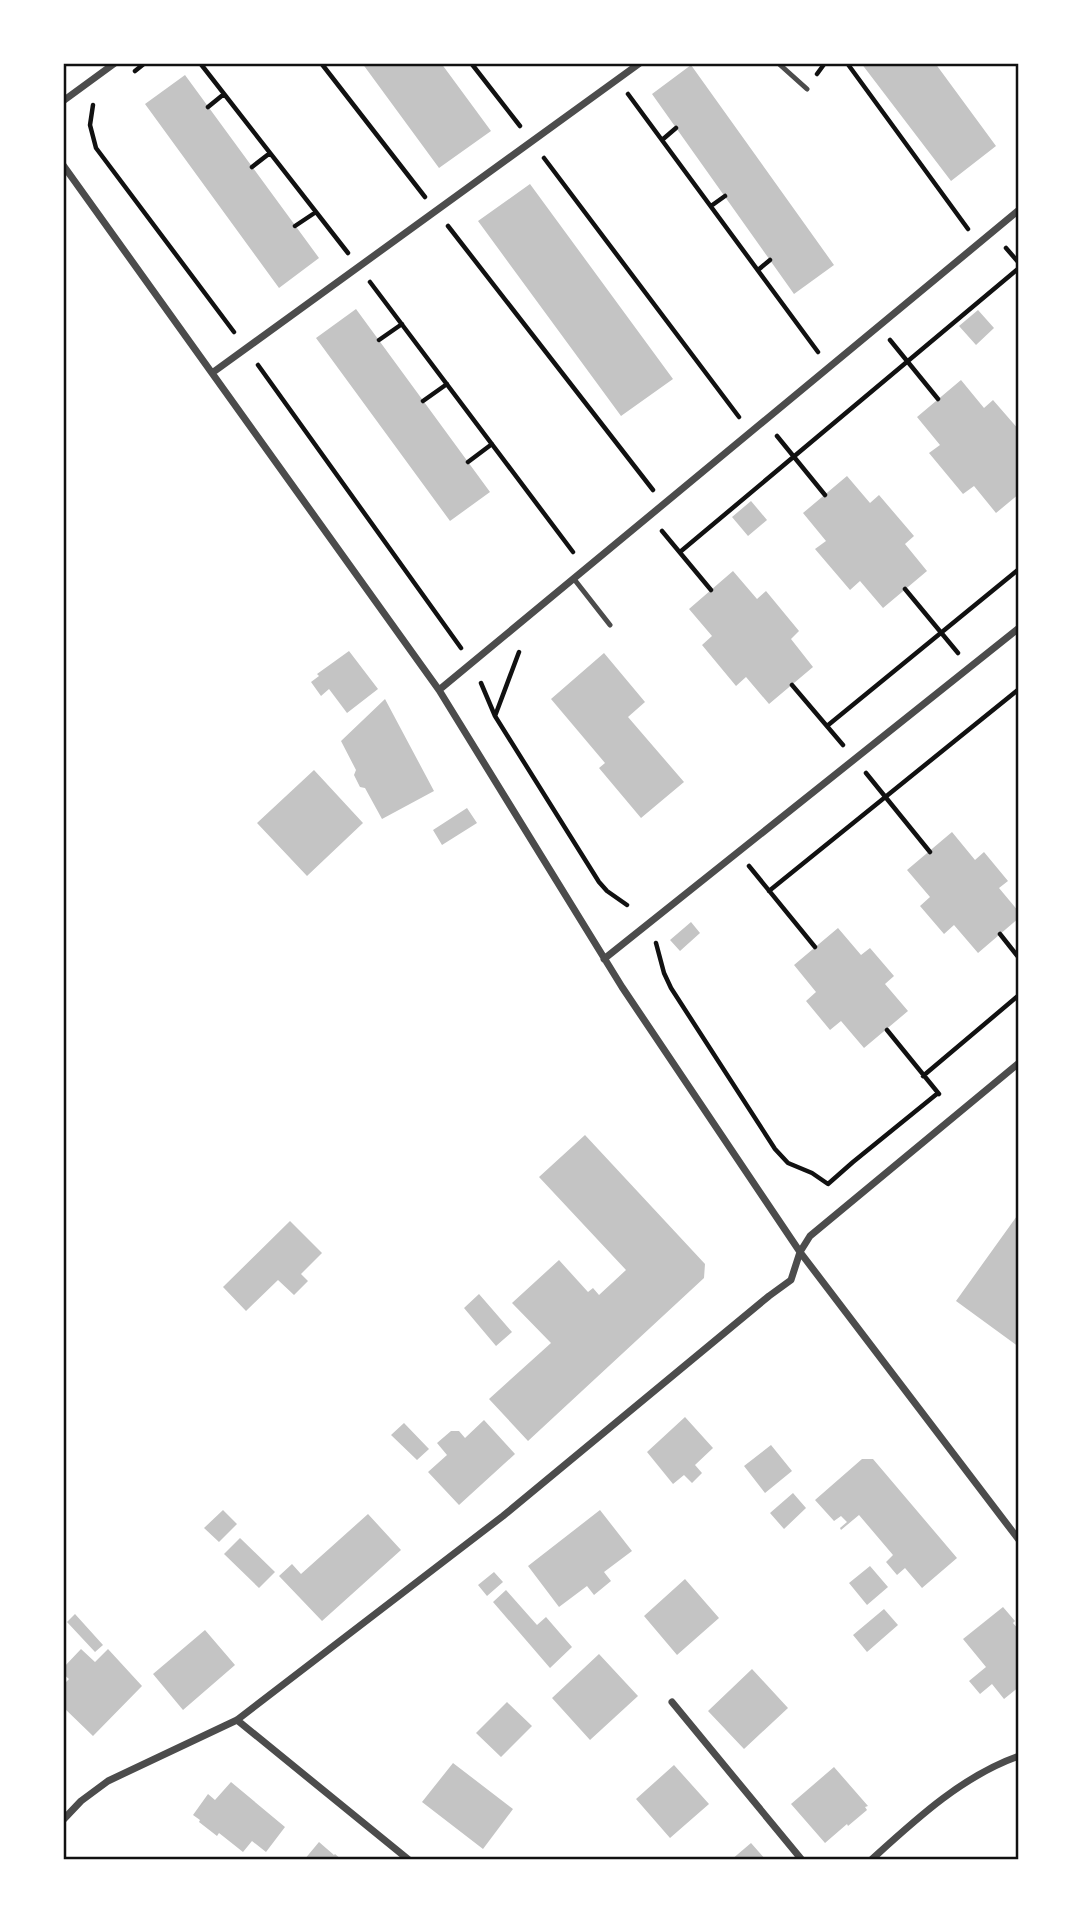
<svg xmlns="http://www.w3.org/2000/svg" width="1082" height="1923" font-family="Inter,sans-serif">
  <style>
    .building { fill: #c4c4c4 }
    .lines { fill: none; stroke-linecap: round; stroke-linejoin: round }
    .path { stroke: #111; stroke-width: 4.5 }
    .service { stroke: #4c4c4c; stroke-width: 5 }
    .minor { stroke: #4c4c4c; stroke-width: 7 }
    .neatline { fill: none; stroke: #111; stroke-width: 2.5 }
  </style>
  <rect width="100%" height="100%" fill="#fff"/>
  <path class="building" d="M362 63H441L491 131 439 168Z
    M861 63H935L996 146 951 181Z
    M691 65 834 265 794 294 652 94Z
    M185 75 319 258 279 288 145 104Z
    M530 184 673 379 621 416 478 221Z
    M356 309 490 492 450 521 316 338Z
    M978 310 994 328 976 345 959 326Z
    M961 380 984 408 993 400 1019 430V494L996 513 974 486 963 494 929 453 940 445 917 417Z
    M847 476 870 503 879 495 914 536 905 544 927 571 883 608 860 581 850 590 815 549 826 541 803 513Z
    M751 501 767 520 748 536 732 517Z
    M733 571 757 599 766 591 799 631 791 639 813 667 769 704 746 677 736 686 702 645 712 636 689 609Z
    M349 651 378 689 347 713 329 689 321 696 311 682 319 676 317 674Z
    M604 653 645 702 628 717 684 782 641 818 599 768 605 763 551 699Z
    M385 699 434 791 382 819 365 788 360 787 354 775 356 770 341 741Z
    M314 770 363 823 307 876 257 823Z
    M467 808 477 823 442 845 433 830Z
    M952 832 975 860 984 852 1008 881 999 888 1019 912V918L978 953 954 925 944 934 920 906 930 897 907 870Z
    M691 922 700 933 680 951 670 940Z
    M838 928 861 955 870 948 894 976 885 984 908 1011 864 1048 841 1021 830 1030 806 1001 816 992 794 965Z
    M585 1135 705 1264 704 1278 528 1441 489 1399 551 1343 512 1303 559 1260 588 1292 593 1288 599 1295 626 1270 539 1177Z
    M1019 1213V1347L956 1301Z
    M290 1221 322 1253 301 1274 308 1281 294 1295 278 1280 246 1311 223 1287Z
    M479 1294 512 1332 496 1346 464 1308Z
    M685 1417 713 1448 695 1465 702 1473 692 1483 684 1475 673 1484 647 1452Z
    M484 1420 515 1454 459 1505 428 1472 447 1455 437 1443 451 1431H459L465 1438Z
    M404 1423 429 1449 417 1460 391 1435Z
    M771 1445 792 1471 765 1493 744 1466Z
    M862 1459H873L957 1558 922 1588 905 1568 897 1575 886 1562 893 1555 859 1515 841 1530 840 1528 847 1522 841 1516 834 1521 815 1500Z
    M793 1493 806 1508 784 1529 770 1513Z
    M223 1510 237 1524 219 1542 204 1528Z
    M600 1510 632 1551 604 1572 611 1581 594 1595 587 1586 559 1607 528 1566Z
    M368 1514 401 1550 322 1621 279 1576 292 1564 301 1574Z
    M240 1538 275 1572 259 1588 224 1554Z
    M870 1566 888 1587 867 1605 849 1583Z
    M494 1572 503 1582 487 1596 478 1585Z
    M685 1579 719 1618 677 1655 644 1616Z
    M506 1590 537 1625 546 1617 572 1647 550 1668 493 1602Z
    M1003 1607 1015 1621 1013 1623 1019 1630V1687L1004 1699 992 1684 980 1694 969 1681 986 1667 963 1639Z
    M884 1609 898 1625 867 1652 853 1635Z
    M75 1614 103 1645 95 1652 67 1622Z
    M205 1630 235 1665 183 1710 153 1674Z
    M81 1649 95 1662 108 1649 142 1686 93 1736 63 1707V1696L66 1692 63 1689V1685L69 1679 63 1674V1668Z
    M599 1654 638 1696 590 1740 552 1698Z
    M752 1669 788 1708 744 1749 708 1711Z
    M507 1702 532 1726 501 1757 476 1733Z
    M453 1763 513 1809 483 1849 422 1802Z
    M674 1765 709 1804 670 1838 636 1799Z
    M834 1767 868 1806 865 1807 867 1810 848 1826 847 1824 825 1843 791 1804Z
    M231 1782 285 1827 266 1852 252 1841 243 1852 219 1833 217 1836 199 1822 200 1820 193 1815 208 1794 215 1800Z
    M319 1842 334 1855 335 1854 342 1860H304Z
    M751 1843 766 1860H731Z"/>
  <g class="lines">
    <path class="path" d="M200 63 348 253
      M321 63 425 197
      M471 63 520 126
      M847 63 968 229
      M135 71 145 63
      M817 74 825 63
      M628 94 818 352
      M93 105 90 125 96 148 234 332
      M208 107 224 94
      M662 140 676 128
      M544 158 739 417
      M252 167 270 153
      M711 206 725 196
      M295 226 316 212
      M448 226 653 490
      M1006 248 1019 263
      M758 270 770 260
      M370 282 573 552
      M379 340 402 324
      M890 340 938 399
      M258 365 461 648
      M423 401 447 384
      M777 436 825 495
      M468 462 492 444
      M662 531 711 590
      M680 552 1019 268
      M905 589 958 653
      M481 683 495 716 599 882 607 891 627 905
      M792 685 843 745
      M495 716 519 652
      M827 726 1019 569
      M866 773 930 852
      M749 866 815 947
      M769 891 1019 689
      M1000 934 1019 958
      M656 943 664 973 671 988 775 1149 788 1163 812 1173 828 1184 853 1162 938 1093
      M887 1030 939 1094
      M923 1076 1019 995"/>
    <path class="service" d="M778 63 807 89
      M574 579 610 625"/>
    <path class="minor" d="M63 101 115 63
      M63 165 439 690 622 987 800 1252 1019 1540
      M212 373 640 63
      M439 690 1019 210
      M604 959 1019 628
      M672 1702 802 1860
      M237 1720 409 1860
      M63 1820 81 1801 108 1781 237 1720 503 1516 769 1296 791 1280 800 1252 810 1236 1019 1063
      M871 1860C915 1820 962 1776 1019 1756"/>
  </g>
  <rect width="1082" height="1923" fill="none" stroke="#ffffff" stroke-width="130"/>
  <rect x="65" y="65" width="952" height="1793" class="neatline"/>
</svg>
